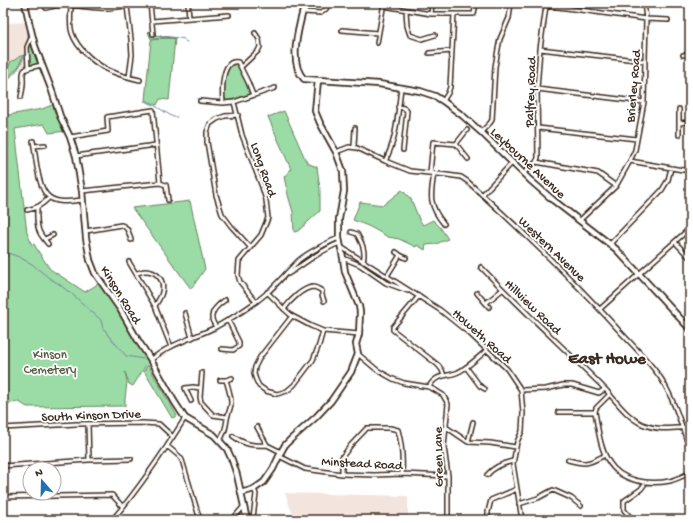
<svg xmlns="http://www.w3.org/2000/svg" width="693" height="523" font-family="'Gochi Hand',sans-serif">
  <style>
    .built { fill: #f4e4de }
    .green { fill: #9bdba5; stroke: #6b8262 }
    .lines { fill: none; stroke-linecap: round; stroke-linejoin: round }
    .stream { stroke: #73879e; stroke-width: 1 }
    .street-casing { stroke: #3b2a1e; stroke-width: 6 }
    .secondary-casing { stroke: #3b2a1e; stroke-width: 8 }
    .street { stroke: #fff; stroke-width: 3 }
    .secondary { stroke: #fff; stroke-width: 4.5 }
    .labels { text-anchor: middle; stroke-width: 3.5; stroke-linejoin: round; paint-order: stroke }
    .street-label { font-size: 13px; fill: #3b2a1e; stroke: #fff }
    .park-label { font-size: 13px; fill: #585f46; stroke: #fff }
    .district-label { font-size: 17px; font-weight: bold; fill: #3b2a1e; stroke: #fff }
  </style>
  <rect width="100%" height="100%" fill="#fff"/>
  <filter id="ink" filterUnits="userSpaceOnUse"><feTurbulence type="fractalNoise" baseFrequency=".025" numOctaves="2"/><feDisplacementMap in="SourceGraphic" scale="8" xChannelSelector="R" yChannelSelector="G"/><feConvolveMatrix kernelMatrix="1 2 1 2 8 2 1 2 1" color-interpolation-filters="sRGB"/></filter>
  <g filter="url(#ink)">
    <path class="built" d="M29 22 32 36 28 68 20 70H18L16 73H14L5 86 3 94V23Z
      M285 493 408 496V520H296L291 510Z"/>
    <path class="green" d="M149 31 151 35H153L154 36 175 38H160H175L169 100 160 99 157 105 145 100 151 40 159 39H151L148 32Z
      M32 36 42 65 28 68 27 47Z
      M23 55 19 66 6 80 3 84V67H5L9 66 11 61 15 60 20 56H23Z
      M232 63H238L247 83 250 94 227 101 224 98 223 91 227 69Z
      M57 103 67 131 49 133 44 124 15 129 27 233 32 245 34 244 38 251 50 269 85 292 101 282 151 360H147L148 362 133 386 129 384 125 372 127 382 125 399V406L27 407 19 402 3 404V116L42 109Z
      M284 111 307 163 317 167 320 189V211L298 231 294 232 293 212 288 195 284 177 291 169 268 117Z
      M402 190 411 199 419 219 423 225 433 220 440 227 448 239 436 244 426 245 425 250 417 245 416 247 399 239 388 237 372 228 368 226 353 220 360 202 383 205Z
      M190 201 205 269 191 289 132 208Z
      M148 365 177 416 172 418 144 371Z"/>
    <g class="lines">
      <path class="stream" d="M154 35 179 38 184 39
        M185 41 187 42
        M27 45 28 38V26
        M3 88C6 79 14 75 19 67 23 62 24 54 26 48
        M144 101 154 105 173 117H177
        M3 251 19 257 32 264 49 278 59 284 70 293
        M3 263 9 253
        M72 294 101 320 103 329 106 331 108 336 110 337 126 356 144 359"/>
      <g class="street-casing">
        <path id="street" d="M150 3 153 34
          M188 3 189 18
          M530 4 566 8 646 19 668 20
          M71 5C71 13 69 24 72 33 77 49 97 66 113 72 122 76 131 78 140 80
          M127 6 131 39 132 55 129 77
          M384 6 431 14H474L476 3
          M46 8C66 2 79 7 99 8 114 9 128 6 143 3
          M406 10 407 26 410 35 422 39 435 35
          M303 12 321 13 326 9 328 3
          M431 14 432 3
          M152 21 229 15
          M342 30 378 33
          M377 43 384 3
          M540 49 645 61
          M429 53 452 51
          M683 55 690 54
          M241 67 258 51 260 47 259 39 255 33
          M28 68 27 47 32 36
          M537 89 644 102
          M21 97C22 92 23 88 23 84 24 77 20 70 29 68 33 67 37 66 42 65
          M200 101 223 103 234 102 275 88
          M443 101 448 93 450 87 454 14
          M234 102 242 135 262 187 266 200 268 218 261 235 239 261 238 275 240 282 256 302
          M223 103C222 91 221 59 238 62L248 82 253 95
          M398 107 404 108 407 111 403 150
          M238 115 225 116 217 119 210 124 207 132V142L216 195 222 214 231 226 250 247
          M679 123 690 122
          M538 128 637 139
          M481 132 490 123 492 120 495 67 498 49 500 39 509 18 511 3
          M679 135V109
          M70 137 108 131 107 117 153 110 160 183
          M33 141C36 155 37 188 49 197 58 204 72 201 82 200
          M456 144 468 159
          M34 146 45 145
          M354 147 355 128
          M336 152 349 147 357 148 385 161 410 171 447 175 461 177 467 181C518 227 568 274 614 325 630 343 649 360 662 380 675 402 682 427 690 450
          M76 156 156 145
          M385 161C397 140 398 111 401 88
          M630 161 683 170H690
          M536 162 598 173 616 186
          M430 173 433 142 456 144 467 130
          M524 173 536 162 538 158 537 89 540 49 546 6
          M434 174C430 196 429 206 444 224
          M160 183 166 185 168 200
          M82 191 160 183
          M482 195 512 163
          M37 208C37 216 36 226 40 233 42 237 45 240 48 244
          M27 210C37 208 42 205 49 198
          M579 221 616 186 630 161 635 150 644 102 646 19 644 3
          M86 231 121 225C128 227 129 233 131 240
          M351 232 357 234C362 243 366 251 363 262
          M45 239 53 235
          M675 242 690 258
          M610 244 662 190 668 180 671 168
          M341 247 440 310 470 334 507 369 521 390 523 413 522 431 517 442 513 464 522 520
          M400 255 406 258
          M343 258 360 265 386 283 408 291
          M129 262 155 306 171 347
          M481 267C521 309 564 348 605 389 616 401 627 417 642 424 658 431 673 428 690 427
          M136 273C139 273 142 271 145 271 157 271 165 280 162 292 161 297 158 301 155 306
          M288 274C304 264 322 249 340 243
          M387 276 400 255 396 252
          M267 292 284 309 292 316 311 326 323 331 359 334
          M477 293 489 307
          M419 296 393 327V330L438 365 442 370 444 376
          M486 303 502 290
          M284 309C290 301 302 288 313 287 316 287 319 289 322 291V295L324 301
          M600 309 690 228
          M185 313 192 338
          M292 316 260 357 255 367 254 374 256 380 259 386 266 391 277 394 287 391 294 385 313 360 319 345 323 331
          M216 327C214 324 212 320 212 318 211 310 219 304 225 300
          M222 349 233 350 239 346V342L228 320
          M358 354 377 370 393 379 404 383 429 387 435 390 443 395 448 404 444 447 448 476V520
          M151 360C169 344 194 338 216 327 234 317 252 306 267 293 278 283 288 271 299 260 308 253 328 242 339 238
          M466 367 480 386 485 389
          M202 373 200 397 201 402 213 415 227 417
          M220 380H226L232 378
          M429 387C436 374 445 377 456 373 465 370 480 356 487 350
          M521 390 546 389 563 385H572L599 393 605 389
          M610 394 596 408 595 412C598 428 600 449 609 462 621 482 649 485 670 481 677 479 683 476 690 473
          M191 401 185 388 193 387 200 388
          M558 412H595
          M88 424 89 460
          M257 427 267 445 281 452
          M446 427 468 442 490 443 516 447
          M3 428 76 424 143 423 159 424 173 437
          M233 436C245 445 253 446 267 445
          M220 440C225 433 226 427 227 419 228 413 231 408 231 403 231 395 228 387 226 380
          M468 442 473 422
          M167 446 179 456 182 460 200 520
          M279 456 305 469 342 474 374 475 402 474 448 476
          M568 460C587 465 588 464 605 455
          M3 466 89 460 131 459
          M342 474V457L351 445 367 428H390L398 430C402 445 403 459 402 474
          M487 475C493 468 504 463 513 461
          M3 497 112 495 123 507
          M519 504 538 498 553 490 571 498 581 506
          M253 518 256 494 254 489
          M112 520C139 489 163 453 185 418
          M232 520 244 506
          M488 520V512L491 500 517 489
          M567 520 571 519 575 520
          M633 520 624 510V501L641 489 644 485"/>
      </g>
      <g class="secondary-casing">
        <path id="secondary" d="M25 3 29 22 35 46 42 65 52 91 60 116 70 137 76 156 82 191 86 238 90 260 95 273 120 309 139 342 151 360 174 401 185 418 214 435 227 449 232 460 237 475 247 520
          M305 3C300 23 287 62 304 79L379 84 420 91 435 96 443 101 463 116 481 132 530 180 553 200 616 249 690 329
          M241 493 254 489 264 482 273 469 281 452 285 445 290 440 316 417 331 401 351 372 358 354 356 344 359 334 360 312 359 306 345 272 343 258 339 238V219L344 191 343 171 336 152 320 123 315 111 318 80"/>
      </g>
      <use href="#street" class="street"/>
      <use href="#secondary" class="secondary"/>
    </g>
  </g>
  <g class="labels">
    <g class="street-label">
      <text transform="translate(632 86) rotate(-85)" y="5">Brierley Road</text>
      <text transform="translate(529 92) rotate(-88)" y="5">Palfrey Road</text>
      <text transform="translate(529 162) rotate(43)" y="5">Leybourne Avenue</text>
      <text transform="translate(265 169) rotate(71)" y="5">Long Road</text>
      <text transform="translate(553 248) rotate(44)" y="5">Western Avenue</text>
      <text transform="translate(122 294) rotate(58)" y="5">Kinson Road</text>
      <text transform="translate(534 306) rotate(44)" y="5">Hillview Road</text>
      <text transform="translate(483 335) rotate(42)" y="5">Howeth Road</text>
      <text transform="translate(91 414) rotate(-2)" y="5">South Kinson Drive</text>
      <text transform="translate(437 457) rotate(-91)" y="5">Green Lane</text>
      <text transform="translate(362 462) rotate(3)" y="5">Minstead Road</text>
    </g>
    <g class="park-label">
      <text x="50" y="358">Kinson<tspan x="50" dy="15">Cemetery</tspan></text>
    </g>
    <g class="district-label">
      <text x="607" y="363">East Howe</text>
    </g>
  </g>
  <rect width="693" height="523" fill="none" stroke="#fff" stroke-width="16"/>
  <rect x="8" y="8" width="677" height="507" fill="none" stroke="#3b2a1e" stroke-width="1.5" filter="url(#ink)"/>
  <g transform="translate(42 481) rotate(340)"><circle r="19" fill="#ffffff" stroke="#b1aaa5"/>
  <path d="M0-3L7 15L0 10L-7 15Z" fill="#1f6fb2"/>
  <text y="-6" font-size="11" font-weight="bold" text-anchor="middle" fill="#3b2a1e">N</text>
  </g>
</svg>
